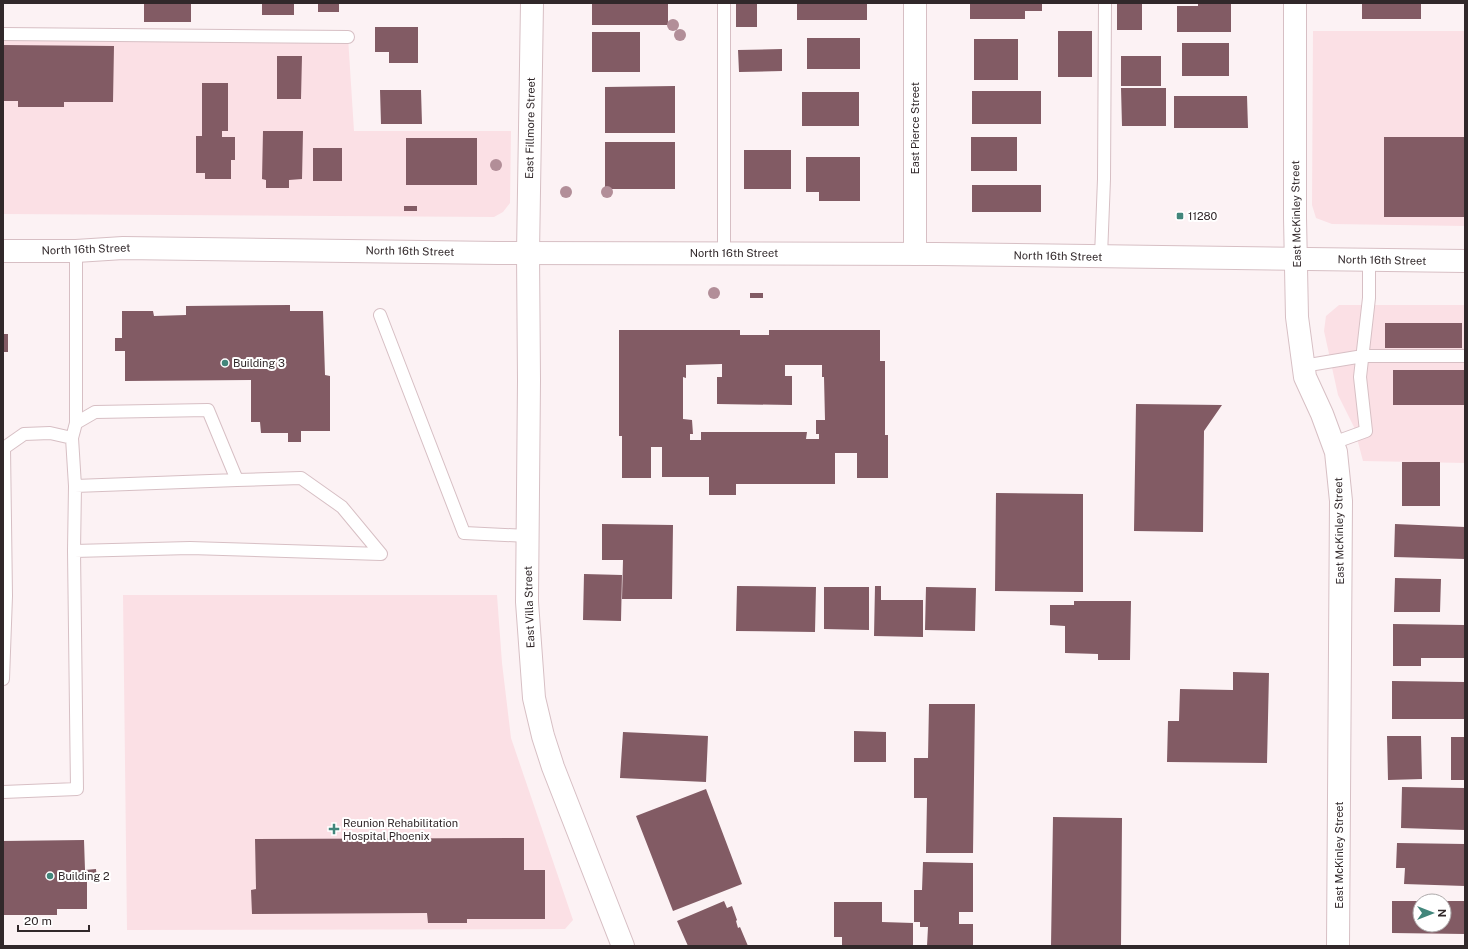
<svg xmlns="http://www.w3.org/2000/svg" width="1468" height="949" font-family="'Public Sans',sans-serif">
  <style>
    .built { fill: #fbe0e5 }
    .building { fill: #825b64; fill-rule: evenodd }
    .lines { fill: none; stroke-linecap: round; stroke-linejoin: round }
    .lane-casing { stroke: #d7bfc4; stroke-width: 14 }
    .street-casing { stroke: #d7bfc4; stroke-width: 24 }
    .secondary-casing { stroke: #d7bfc4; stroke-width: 24 }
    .lane { stroke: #fff; stroke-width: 12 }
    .street { stroke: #fff; stroke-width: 22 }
    .secondary { stroke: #fff; stroke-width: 22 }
    .tree { fill: #b28e98 }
    .poi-dot { fill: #42867b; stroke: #fff; stroke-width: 1.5 }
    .labels { text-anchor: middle; stroke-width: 4; stroke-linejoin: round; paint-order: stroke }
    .street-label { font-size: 11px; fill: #31282a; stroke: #fff }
    .poi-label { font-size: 11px; fill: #31282a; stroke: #fff; text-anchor: start }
  </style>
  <rect width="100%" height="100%" fill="#fcf2f4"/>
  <path class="built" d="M1313 31H1465V226L1332 224 1316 218 1312 205Z
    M3 34 348 37 354 131H511L510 203 503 212 494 217 3 214Z
    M1339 305H1465V463L1363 461 1354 427 1338 395 1324 331 1326 316Z
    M123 595H497L502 663 511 738 573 920 565 929 127 930Z"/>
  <path class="building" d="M144 3H191V22H144Z
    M262 3H294V15H262Z
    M318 3H339V12H318Z
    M592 3H668V25H592Z
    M736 3H757V27H736Z
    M797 3H867V20H797Z
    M970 3H1042V11H1025V19H970Z
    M1117 3H1142V30H1117Z
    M1198 3H1231V32H1177V6H1198Z
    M1362 3H1421V19H1362Z
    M375 27H418V63H389V52H375Z
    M1058 31H1092V77H1058Z
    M592 32H640V72H592Z
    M807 38H860V69H807Z
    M974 39H1018V80H974Z
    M1182 43H1229V76H1182Z
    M3 45 114 46 113 102H64V107H18V101H3Z
    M782 49V71L739 72 738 50Z
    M277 56H302L301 99H277Z
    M1121 56H1161V86H1121Z
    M202 83H228V131H222V137H235V160H231V179H205V173H196V136H202Z
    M675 86V133H605V87Z
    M1121 88H1166V126H1122Z
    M380 90H421L422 124H381Z
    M972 91H1041V124H972Z
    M802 92H859V126H802Z
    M1174 96H1247L1248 128H1174Z
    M263 131H303L302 179 289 180V188H266V180L262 179Z
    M971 137H1017V171H971Z
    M1384 137H1465V217H1384Z
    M406 138H477V185H406Z
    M605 142H675V189H605Z
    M313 148H342V181H313Z
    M744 150H791V189H744Z
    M806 157H860V201H819V192H806Z
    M972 185H1041V212H972Z
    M404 206H417V211H404Z
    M750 293H763V298H750Z
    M290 305V311H323L325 375 330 376V431H301V442H288V433H261L260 422H251V380L125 381V351H115V338H122V311H153L154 316 186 315V306Z
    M1385 323H1462V348H1385Z
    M619 330H740V335H769V330H880V361H885V435H888V478H857V453H835V484H736V495H709V477H662V447H651V478H622V436H619ZM722 364V377H717V404L792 405V376H785V365H822V377H824L825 420H816V434H819V439H806L807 432H701V440H690V434H693L692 420 683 419V377L686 378V365Z
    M3 334H8V352H3Z
    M1393 370H1465V405H1393Z
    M1136 404 1222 405 1204 431 1203 532 1134 531Z
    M1402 462H1440V506H1402Z
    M996 493 1083 494V592L995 591Z
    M602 524 673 525 672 599H622L623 560H602Z
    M1395 524 1465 527V559L1394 557Z
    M584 574 622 575 621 621 583 620Z
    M1395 578 1441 579 1440 612H1394Z
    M737 586 816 587 815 632 736 631Z
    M875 586H881V600H923V637L874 636Z
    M824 587H869V630L824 629Z
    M926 587 976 588 975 631 925 630Z
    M1074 601H1131L1130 660H1098V654L1065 653V626L1050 625V605H1074Z
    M1393 624 1465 625V658H1421V666H1393Z
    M1233 672 1269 673 1267 763 1167 762 1168 721H1179L1180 689 1233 690Z
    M1392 681 1465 682V719H1392Z
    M929 704H975L973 853H926L927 798H914V758H928Z
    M854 731 886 732V762H854Z
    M623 732 708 736 706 782 620 778Z
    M1387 736H1421L1422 779 1388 780Z
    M1451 737H1465V780H1451Z
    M1402 787 1465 788V830L1401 828Z
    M706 789 742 884 673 911 636 816Z
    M1053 817 1122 818 1121 946H1051Z
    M524 838V870H545V919H467V923H428L427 913 252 914 251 890 256 889 255 839Z
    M84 840 85 870 96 869 97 881 87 882V909H57V915H3V841Z
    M1397 843 1465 844V886L1404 884 1405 868H1396Z
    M923 862 973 863V912H959V924H973V946H927L928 927H920V922H914V890H922Z
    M724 901 727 908 732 906 737 920 736 921 738 928 740 927 748 946H688L677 921Z
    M1392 901H1420V925H1444V901H1465V934L1392 933Z
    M834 902H882V922L913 923V946H842V937H834Z"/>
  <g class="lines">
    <g class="lane-casing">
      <path id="lane" d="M724 3V252
        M3 34 348 37
        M76 251V423
        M1101 256 1104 179 1105 3
        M380 315 464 533 528 536
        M1303 366 1363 356H1465
        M72 438 76 423 95 412 208 410 237 480 301 478 342 507 381 554 190 548 74 551
        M1333 443 1366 431 1360 377 1369 298V260
        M75 486 237 480
        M3 679 6 596 4 448 24 434 50 433 72 438 75 486 74 551 77 789 3 792"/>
    </g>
    <g class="street-casing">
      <path id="street" d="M532 3 528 253 529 380 527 602 534 698 543 736 553 767 623 946
        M915 3V254
        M1295 3V218L1297 317 1305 377 1322 414 1336 452 1341 501 1338 946"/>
    </g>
    <g class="secondary-casing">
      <path id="secondary" d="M3 251H76L123 248 498 253 936 254 1465 261"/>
    </g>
    <use href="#lane" class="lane"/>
    <use href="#street" class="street"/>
    <use href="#secondary" class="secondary"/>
  </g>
  <g class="tree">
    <circle cx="673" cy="25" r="6"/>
    <circle cx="680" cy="35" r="6"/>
    <circle cx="496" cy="165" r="6"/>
    <circle cx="566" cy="192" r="6"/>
    <circle cx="607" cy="192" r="6"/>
    <circle cx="714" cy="293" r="6"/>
  </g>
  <g class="poi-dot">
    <rect x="1176" y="212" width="8" height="8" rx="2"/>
    <circle cx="225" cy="363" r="4"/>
    <path d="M332 823h4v4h4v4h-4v4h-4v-4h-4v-4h4z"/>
    <circle cx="50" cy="876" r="4"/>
  </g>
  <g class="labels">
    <g class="street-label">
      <text transform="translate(530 128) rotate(-89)" y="4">East Fillmore Street</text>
      <text transform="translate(915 128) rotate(-90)" y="4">East Pierce Street</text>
      <text transform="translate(1296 214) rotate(-91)" y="4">East McKinley Street</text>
      <text transform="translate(86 249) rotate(-2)" y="4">North 16th Street</text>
      <text transform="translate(410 251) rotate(1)" y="4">North 16th Street</text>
      <text x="734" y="257">North 16th Street</text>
      <text transform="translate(1058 256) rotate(1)" y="4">North 16th Street</text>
      <text transform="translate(1382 260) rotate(1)" y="4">North 16th Street</text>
      <text transform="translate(1339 531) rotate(-91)" y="4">East McKinley Street</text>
      <text transform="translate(529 607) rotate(-92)" y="4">East Villa Street</text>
      <text transform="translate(1339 855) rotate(-90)" y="4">East McKinley Street</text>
    </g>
    <g class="poi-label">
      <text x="1188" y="220">11280</text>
      <text x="233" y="367">Building 3</text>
      <text x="343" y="827">Reunion Rehabilitation<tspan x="343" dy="13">Hospital Phoenix</tspan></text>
      <text x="58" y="880">Building 2</text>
    </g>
  </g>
  <rect width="1468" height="949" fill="none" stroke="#31282a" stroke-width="8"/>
  <g transform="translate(1432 913) rotate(90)"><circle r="19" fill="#ffffff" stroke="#ada9aa"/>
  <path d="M0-3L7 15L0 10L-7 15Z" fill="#42867b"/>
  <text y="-6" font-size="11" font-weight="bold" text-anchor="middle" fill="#31282a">N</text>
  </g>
  <path d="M18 925v6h71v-6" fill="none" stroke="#31282a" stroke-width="2"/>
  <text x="24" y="925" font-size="12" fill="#31282a" stroke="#ffffff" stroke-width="3" paint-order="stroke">20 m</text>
</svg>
